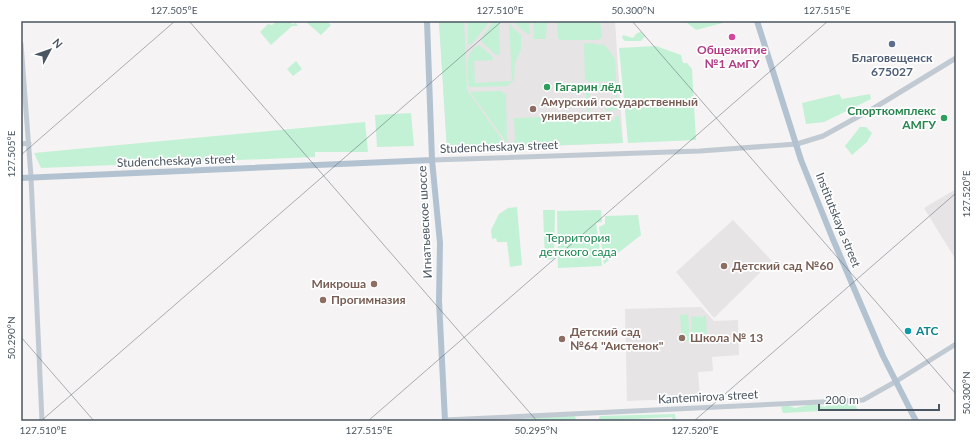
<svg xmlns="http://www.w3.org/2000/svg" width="977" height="442" font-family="Lato,sans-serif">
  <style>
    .education { fill: #e6e4e5 }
    .green { fill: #c3f1d5 }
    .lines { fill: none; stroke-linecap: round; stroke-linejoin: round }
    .minor { stroke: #c1cad2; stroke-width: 5 }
    .major { stroke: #b3c2d1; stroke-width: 6 }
    .ticks { fill: none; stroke: #4a5661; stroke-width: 1; stroke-opacity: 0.45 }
    .hotel-dot { fill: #d1479c; stroke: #fff; stroke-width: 1.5 }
    .service-dot { fill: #5c6f8a; stroke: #fff; stroke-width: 1.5 }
    .leisure-dot { fill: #2e9e5b; stroke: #fff; stroke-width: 1.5 }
    .education-dot { fill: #8d6e63; stroke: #fff; stroke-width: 1.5 }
    .culture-dot { fill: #0f9aa8; stroke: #fff; stroke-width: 1.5 }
    .labels { text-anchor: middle; stroke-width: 3.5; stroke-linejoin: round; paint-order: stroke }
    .hotel-label { font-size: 12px; font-weight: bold; fill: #b23c85; stroke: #fff }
    .service-label { font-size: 12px; font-weight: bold; fill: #4e5e75; stroke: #fff }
    .leisure-label { font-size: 12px; font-weight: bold; fill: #27864d; stroke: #fff; text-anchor: start }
    .education-label { font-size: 12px; font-weight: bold; fill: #785e54; stroke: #fff; text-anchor: start }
    .street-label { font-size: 12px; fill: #4a5661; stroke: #fff }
    .park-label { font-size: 12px; fill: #17864f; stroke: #fff }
    .culture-label { font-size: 12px; font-weight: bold; fill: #0d838f; stroke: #fff; text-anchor: start }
    .neatline { fill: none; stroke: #4a5661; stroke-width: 1.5 }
    .ticks-label { font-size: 10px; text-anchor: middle; fill: #4a5661 }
  </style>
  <rect width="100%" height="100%" fill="#f5f3f3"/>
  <path class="education" d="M439 21H615L623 143 447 150Z
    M956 189V260L924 208Z
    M733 220 772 261 714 318 676 272Z
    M701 307 714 321 738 320 739 355 712 357 713 371 698 372 700 398 627 401 625 309Z"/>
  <path class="green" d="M277 21H289L292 24 296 23 298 26H292L271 45 260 32 268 24 272 25Z
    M305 21H326L331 25 321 35Z
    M439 21H464L467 90 508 148 447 150Z
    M468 21H490L471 45 468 44Z
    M494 21H499L500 55H496L481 41 482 38Z
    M509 21 512 27 521 35V49L515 63 514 80 507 86 469 87C467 74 464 50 479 45L492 56 493 60 474 61 475 83 512 81Z
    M513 21H529L530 34H527Z
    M533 21H547L546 39H534Z
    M557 21H600L602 37 598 40H561L558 38Z
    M685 21H730L696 30Z
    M641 32 645 36 641 41H625L622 38 623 35 633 38 637 33Z
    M586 43 605 45 615 59 616 81 589 82 585 79 584 44Z
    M656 46 681 55 683 63H687L692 69 696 140 628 143 619 48Z
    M296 61 302 69 293 76 287 69Z
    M616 83 618 110 606 111 605 109 609 108V102H616L615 89 597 90V92H590V113L587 111 585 87 587 85Z
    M500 91 506 94V99L507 143 470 92Z
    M839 94 842 99 870 94 871 99 824 122 806 124 802 103Z
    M411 113 414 146 377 147 375 115Z
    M587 116H589L591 121 614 120 615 117 619 116 623 143 512 147 515 139 514 118Z
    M365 122 368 152H315V157L41 168 34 153Z
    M860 127H866L872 133 867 142 852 155 845 146Z
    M517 207 522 265 510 267 507 242H497L496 238 492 239 491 230 499 214 508 208Z
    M543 210H555L554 259 545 260Z
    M601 210 602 222 596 223 602 266 558 268 557 211Z
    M638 215 641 235 604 264 599 227 605 224V216Z
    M688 314 690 341 682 342 680 315Z
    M706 316 707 340 692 341 691 317Z
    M843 403 855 404 857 409 783 413 781 407 785 405 795 408 812 404 825 407 827 405Z
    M675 414 676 421H673L672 417 598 421 600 416Z
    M575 415 576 421H518V419Z"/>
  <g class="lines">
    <path class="minor" d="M21 44 31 177 42 421
      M21 144 29 143
      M432 160 700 151 797 144 823 136 874 108 956 58
      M445 420 863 400 895 382 956 344"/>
    <path class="major" d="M427 21 432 160 440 243 439 301 445 421
      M757 21 801 160 832 237 883 356 916 421
      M21 178 432 160"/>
  </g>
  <path class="ticks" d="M189 21 537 421M632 21 956 394M21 155 175 21M21 337 94 421M41 421 502 21M368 421 828 21M694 421 956 193"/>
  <circle class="hotel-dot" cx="732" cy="37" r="4"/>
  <circle class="service-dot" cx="892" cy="44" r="4"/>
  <g class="leisure-dot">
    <circle cx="547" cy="87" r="4"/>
    <circle cx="944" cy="118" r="4"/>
  </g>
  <g class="education-dot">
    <circle cx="533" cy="109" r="4"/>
    <circle cx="724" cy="266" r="4"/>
    <circle cx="374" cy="284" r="4"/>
    <circle cx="323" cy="300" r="4"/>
    <circle cx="682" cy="338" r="4"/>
    <circle cx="562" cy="339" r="4"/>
  </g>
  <circle class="culture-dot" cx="908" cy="331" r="4"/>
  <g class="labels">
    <g class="hotel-label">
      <text x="732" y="54">Общежитие<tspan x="732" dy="14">№1 АмГУ</tspan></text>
    </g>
    <g class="service-label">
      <text x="892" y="62">Благовещенск<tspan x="892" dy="14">675027</tspan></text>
    </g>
    <g class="leisure-label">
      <text x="555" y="91">Гагарин лёд</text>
      <text x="936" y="115" text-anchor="end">Спорткомплекс<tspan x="936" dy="14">АМГУ</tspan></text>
    </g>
    <g class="education-label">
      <text x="541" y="106">Амурский государственный<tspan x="541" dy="14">университет</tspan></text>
      <text x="732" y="270">Детский сад №60</text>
      <text x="366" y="288" text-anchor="end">Микроша</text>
      <text x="331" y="304">Прогимназия</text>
      <text x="570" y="336">Детский сад<tspan x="570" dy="14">№64 "Аистенок"</tspan></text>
      <text x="690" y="342">Школа № 13</text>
    </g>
    <g class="street-label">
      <text transform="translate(499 147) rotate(-2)" y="4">Studencheskaya street</text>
      <text transform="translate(176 161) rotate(-2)" y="4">Studencheskaya street</text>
      <text transform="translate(838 220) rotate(68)" y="4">Institutskaya street</text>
      <text transform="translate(425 222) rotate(-93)" y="4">Игнатьевское шоссе</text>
      <text transform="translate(708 397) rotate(-3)" y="4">Kantemirova street</text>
    </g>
    <g class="park-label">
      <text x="578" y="242">Территория<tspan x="578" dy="14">детского сада</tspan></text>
    </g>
    <g class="culture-label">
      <text x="916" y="335">АТС</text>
    </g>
  </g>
  <rect width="977" height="442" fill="none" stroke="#ffffff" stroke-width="44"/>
  <g transform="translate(50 50) rotate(49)" stroke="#ffffff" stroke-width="3" paint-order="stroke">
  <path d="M0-3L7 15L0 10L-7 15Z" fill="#4a5661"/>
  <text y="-6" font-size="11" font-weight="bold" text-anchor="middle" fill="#4a5661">N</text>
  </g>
  <path d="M819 404v6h120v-6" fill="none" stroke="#4a5661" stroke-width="2"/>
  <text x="825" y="404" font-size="12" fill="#4a5661" stroke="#ffffff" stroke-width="3" paint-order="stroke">200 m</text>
  <rect x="22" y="22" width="933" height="398" class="neatline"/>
  <g class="ticks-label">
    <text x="174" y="14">127.505°E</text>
    <text x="500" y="14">127.510°E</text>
    <text x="633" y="14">50.300°N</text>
    <text x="827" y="14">127.515°E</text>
    <text transform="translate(11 154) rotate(-90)" y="4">127.505°E</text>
    <text transform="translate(966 194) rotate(-90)" y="4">127.520°E</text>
    <text transform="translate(11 338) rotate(-90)" y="4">50.290°N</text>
    <text transform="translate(966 393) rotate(-90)" y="4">50.300°N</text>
    <text x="43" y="434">127.510°E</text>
    <text x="369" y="434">127.515°E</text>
    <text x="536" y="434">50.295°N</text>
    <text x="695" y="434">127.520°E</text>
  </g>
</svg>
